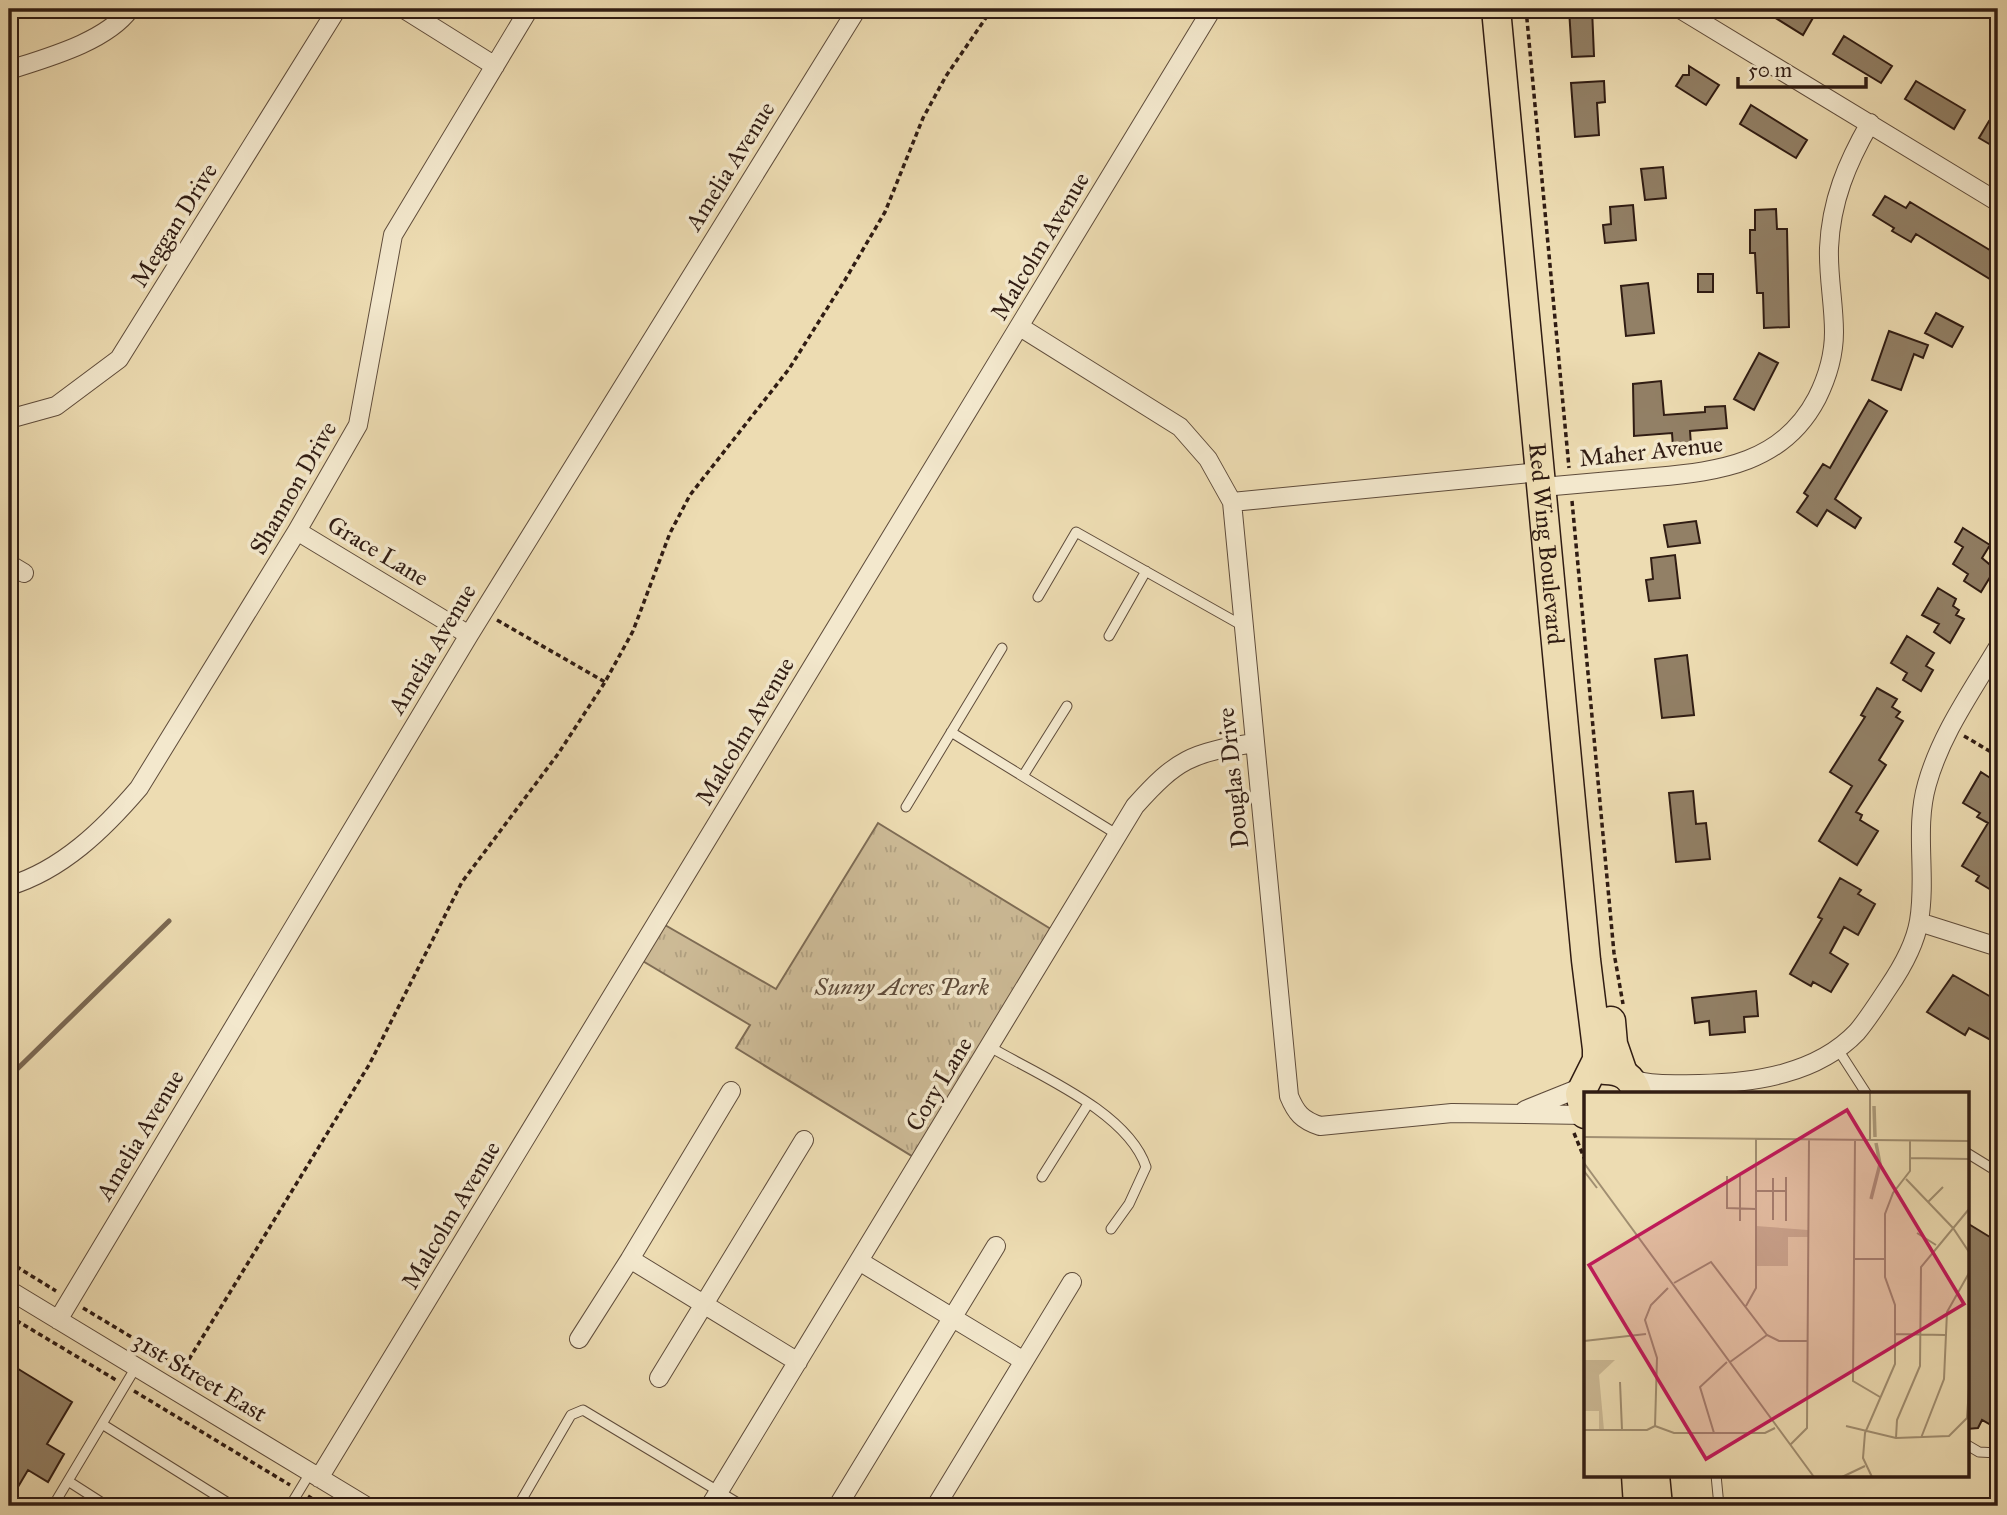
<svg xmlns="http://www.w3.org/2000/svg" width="2007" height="1515" font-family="'IM FELL Great Primer',serif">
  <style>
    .grass { fill: url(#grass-tufts); stroke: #7e6c55; stroke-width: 2 }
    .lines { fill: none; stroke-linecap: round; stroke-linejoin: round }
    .stream { stroke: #7b6852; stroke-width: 5 }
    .building { fill: #928066; stroke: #301c13; stroke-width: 2 }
    .service-casing { stroke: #5f4c3b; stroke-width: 11 }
    .minor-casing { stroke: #5f4c3b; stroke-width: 20 }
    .primary-casing { stroke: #301c13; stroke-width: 31 }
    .path { stroke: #301c13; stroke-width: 3.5; stroke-dasharray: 5 3.5; stroke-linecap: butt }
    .service { stroke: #f3e8cd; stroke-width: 9 }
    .minor { stroke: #f3e8cd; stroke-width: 18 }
    .primary { stroke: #eddcb2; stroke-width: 28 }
    .labels { text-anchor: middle; stroke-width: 7; stroke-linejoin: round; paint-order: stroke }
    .street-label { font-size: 24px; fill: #301c13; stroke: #f3e8cd }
    .park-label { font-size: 24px; font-style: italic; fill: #5f4c3b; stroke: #f3e8cd }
    .inset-river { fill: none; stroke: #ad9b7c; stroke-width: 3.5 }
    .inset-road { fill: none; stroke: #a18f72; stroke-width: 2 }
    .view { fill: #c2185b; fill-opacity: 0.15; stroke: #c2185b; stroke-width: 3.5 }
    .inset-edge { fill: none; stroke: #301c13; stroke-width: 3.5 }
  </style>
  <defs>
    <pattern id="grass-tufts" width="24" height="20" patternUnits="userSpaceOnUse" patternTransform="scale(1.75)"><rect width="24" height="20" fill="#cdbb97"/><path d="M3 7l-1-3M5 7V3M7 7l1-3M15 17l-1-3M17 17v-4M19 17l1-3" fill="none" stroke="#b0a081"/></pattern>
  </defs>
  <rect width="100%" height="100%" fill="#eddcb2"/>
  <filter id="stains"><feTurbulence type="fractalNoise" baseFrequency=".00286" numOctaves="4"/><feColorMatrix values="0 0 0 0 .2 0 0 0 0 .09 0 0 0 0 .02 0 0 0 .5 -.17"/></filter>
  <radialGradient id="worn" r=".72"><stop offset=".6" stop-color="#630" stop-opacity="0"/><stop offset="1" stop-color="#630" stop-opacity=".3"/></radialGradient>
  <path class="grass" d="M878 823 1059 934 920 1161 736 1048 750 1025 636 957 658 921 776 989Z"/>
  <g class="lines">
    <path class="stream" d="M9 1077 169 921"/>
  </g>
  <path class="building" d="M1569 9H1592L1594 56 1572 57Z
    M1761 9H1802L1814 16 1803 35Z
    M1844 36 1892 66 1881 83 1833 54Z
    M1689 66 1719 85 1706 105 1676 86 1683 75H1689Z
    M1604 81 1605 102 1597 103 1599 135 1575 137 1571 83Z
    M1916 81 1965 110 1954 129 1905 99Z
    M1751 105 1807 140 1796 158 1740 124Z
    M1989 121 1998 126V149L1979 138Z
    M1663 167 1666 198 1645 200 1641 169Z
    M1885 196 1906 208 1910 202 1998 255V284L1916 234 1911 242 1892 231 1894 228 1873 215Z
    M1633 205 1636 240 1605 243 1603 225 1611 224 1610 207Z
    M1776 209 1777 229H1787L1789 327 1764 328 1763 293H1757L1755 253H1750V230H1755V210Z
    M1698 274H1713V292H1698Z
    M1648 283 1654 333 1626 336 1621 286Z
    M1936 313 1963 327 1952 347 1925 333Z
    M1889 331 1928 345 1923 358 1914 354 1901 390 1872 380Z
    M1759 353 1778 363 1754 410 1734 399Z
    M1661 381 1664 415 1705 412V407L1725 406 1727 428 1690 431 1691 445 1673 447 1672 433 1634 436 1633 384Z
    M1869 400 1887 411 1835 499 1861 518 1855 528 1827 510 1817 526 1797 512 1808 496 1804 493 1823 464 1830 468Z
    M1696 521 1700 543 1668 547 1664 525Z
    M1963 528 1990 545 1982 558 1995 569 1981 592 1964 581 1968 574 1953 564 1963 547 1955 542Z
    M1675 555 1680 598 1649 601 1646 580 1653 579 1651 558Z
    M1938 588 1956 599 1953 606 1959 610 1956 615 1964 619 1950 643 1934 632 1939 624 1922 615Z
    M1907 636 1934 653 1926 666 1933 670 1921 691 1903 680 1907 673 1891 663Z
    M1687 655 1694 715 1662 718 1655 659Z
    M1877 688 1897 699 1892 707 1900 712 1896 717 1903 721 1879 760 1886 765 1856 812 1862 815 1860 820 1878 831 1857 865 1819 841 1852 786 1830 772 1865 717 1861 715Z
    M1981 772 1998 783V894L1976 881 1979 876 1962 866 1988 823 1977 817 1980 813 1963 803Z
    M1693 791 1696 824 1706 823 1710 859 1676 862 1669 793Z
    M1840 878 1861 890 1858 894 1875 904 1858 935 1844 927 1830 953 1848 964 1831 992 1813 982 1811 986 1790 974 1822 919 1818 917Z
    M1953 975 1998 1001V1044L1969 1028 1965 1035 1927 1012Z
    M1756 991 1758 1016 1744 1017 1745 1032 1710 1035 1709 1021 1695 1023 1692 998Z
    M1967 1223 1998 1242V1429L1982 1420 1978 1428 1967 1429Z
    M15 1367 72 1402 47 1444 64 1454 48 1482 28 1470 9 1502V1377Z"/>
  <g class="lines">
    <g class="service-casing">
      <path id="service" d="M1038 597 1076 532 1243 626
        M1109 636 1146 571
        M951 732 1118 835
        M1023 776 1067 706
        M906 807 1002 648
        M990 1047C1038 1075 1128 1112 1146 1167L1129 1204 1111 1229
        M1837 1048 1866 1093
        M1967 1153 1998 1172
        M1042 1177 1088 1104
        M102 1424 233 1506
        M1967 1445 1979 1452 1998 1453
        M1716 1475 1719 1506
        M68 1481 107 1506
        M53 1506 136 1367
        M290 1506 310 1473
        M518 1506 571 1415 583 1410 743 1506"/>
    </g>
    <g class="minor-casing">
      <path id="minor" d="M404 9 495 66
        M1680 9 1998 202
        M9 70C46 58 106 42 130 9
        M1020 327 1180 427 1208 459 1232 502 1289 1096C1296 1113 1302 1120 1320 1126L1452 1113 1585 1115
        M9 419 56 406 119 359 337 9
        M1554 486C1588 483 1621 480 1655 477 1721 471 1783 463 1817 398 1827 378 1834 355 1834 332 1834 304 1828 276 1829 248 1831 201 1847 163 1870 123
        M1232 502 1540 472
        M297 531 469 635
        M9 564 24 573
        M9 886C62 870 104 829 139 788L297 531 358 425 393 235 529 9
        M1919 922 1998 947
        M1631 1079C1653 1086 1676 1084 1699 1084 1754 1083 1817 1074 1857 1032 1868 1019 1878 1003 1888 988 1901 969 1915 945 1919 921 1927 875 1914 829 1927 784 1941 734 1972 691 1998 647
        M1525 1110 1582 1087
        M630 1259 731 1091
        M859 1261 1024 1361 936 1506
        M9 1290 366 1506
        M58 1320 469 635 857 9
        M579 1339 630 1259 798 1362
        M1024 1361 1072 1282
        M659 1378 804 1140
        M319 1478 1212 9
        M839 1504 996 1246
        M710 1506 1135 806C1177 759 1191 753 1254 743"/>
    </g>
    <g class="primary-casing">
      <g id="primary">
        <path id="s1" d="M1496 9 1586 960 1597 1049V1060L1580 1094 1585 1114"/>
        <path d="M1611 1021 1613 1044 1623 1073"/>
        <path d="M1605 1070C1622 1070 1632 1077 1637 1093"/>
        <path d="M1636 1475 1638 1506"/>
        <path d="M1655 1475 1658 1506"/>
      </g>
    </g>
    <path class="path" d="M1526 9 1569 468
      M1572 501 1614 953 1623 1004
      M497 620 605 682
      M1964 736 1998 756
      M1574 1133 1585 1160
      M9 1262 56 1291
      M83 1308 183 1368
      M9 1316 116 1380
      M180 1374 369 1065 462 882 558 754 605 682 633 631 670 533 690 495 789 369 845 280 885 212 923 118 946 76 992 9
      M134 1391 290 1485
      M308 1496 324 1506"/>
    <use href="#service" class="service"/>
    <use href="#minor" class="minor"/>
    <use href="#primary" class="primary"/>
  </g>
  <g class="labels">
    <g class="street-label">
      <text transform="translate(730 166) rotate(-58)" y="8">Amelia Avenue</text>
      <text transform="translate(174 225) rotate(-58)" y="8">Meggan Drive</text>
      <text transform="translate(1040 246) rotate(-59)" y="8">Malcolm Avenue</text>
      <text transform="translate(1651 451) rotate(-6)" y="8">Maher Avenue</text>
      <text transform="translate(293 488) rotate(-60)" y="8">Shannon Drive</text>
      <text dy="8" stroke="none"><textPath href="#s1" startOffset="537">Red Wing Boulevard</textPath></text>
      <text transform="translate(378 551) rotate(31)" y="8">Grace Lane</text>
      <text transform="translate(432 649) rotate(-59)" y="8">Amelia Avenue</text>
      <text transform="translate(745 731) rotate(-59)" y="8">Malcolm Avenue</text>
      <text transform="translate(1233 778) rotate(-96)" y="8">Douglas Drive</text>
      <text transform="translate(939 1084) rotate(-59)" y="8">Cory Lane</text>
      <text transform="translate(140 1135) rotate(-59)" y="8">Amelia Avenue</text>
      <text transform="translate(451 1215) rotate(-59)" y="8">Malcolm Avenue</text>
      <text transform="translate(200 1377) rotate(31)" y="8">31st Street East</text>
    </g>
    <g class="park-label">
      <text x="902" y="995">Sunny Acres Park</text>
    </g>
  </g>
  <g transform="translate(1584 1092)">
    <rect width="385" height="385" fill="#eddcb2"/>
    <path d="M172 134 224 138V145H204V174H172ZM0 268H31L15 283 20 338H15V319H0Z" fill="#cdbb97"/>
    <path class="inset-river" d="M290 14 291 45M287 107 296 72 292 51"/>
    <path class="inset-road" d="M0 45 385 49M271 47 269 289 296 305M286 47V0M326 66 385 67M0 71 230 385M0 79 13 96M143 84V116L172 117M322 87 369 136 385 160M172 99H202V85M344 110 359 95M189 128V86M156 129V84M202 129V99M333 141 352 153M271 167H301M90 191 127 170 183 243 195 249H224M162 214 172 196V47M311 242 361 243M0 249 62 242M146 270 183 243M36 290 38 338M71 334 90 341H181L191 336M262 334 312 346 365 344 383 326 385 296M0 338H63L71 334 73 266 61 228 67 213 84 196M130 341 116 295 143 270M312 346 313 328 336 274 337 175 385 117M337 346 360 287 363 220 385 181M206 353 223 336 225 47M117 385H191M258 385 281 374M288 385 279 366 281 341 311 272V213L301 185V122L309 101 326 79V48"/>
    <path class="view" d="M263 18 380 212 122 367 5 173Z"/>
    <rect width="385" height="385" class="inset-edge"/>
  </g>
  <rect width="2007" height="1515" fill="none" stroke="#eddcb2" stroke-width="35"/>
  <rect x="10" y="10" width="1986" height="1494" fill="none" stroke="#301c13" stroke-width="3.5"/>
  <rect x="18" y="18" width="1972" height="1480" fill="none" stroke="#301c13" stroke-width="2"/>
  <path d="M1738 77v10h128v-10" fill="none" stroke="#301c13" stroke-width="3.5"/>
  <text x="1748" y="77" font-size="21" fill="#301c13" stroke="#f3e8cd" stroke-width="5" paint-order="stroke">50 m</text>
  <rect width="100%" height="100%" filter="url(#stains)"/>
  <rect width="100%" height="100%" fill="url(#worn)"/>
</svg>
